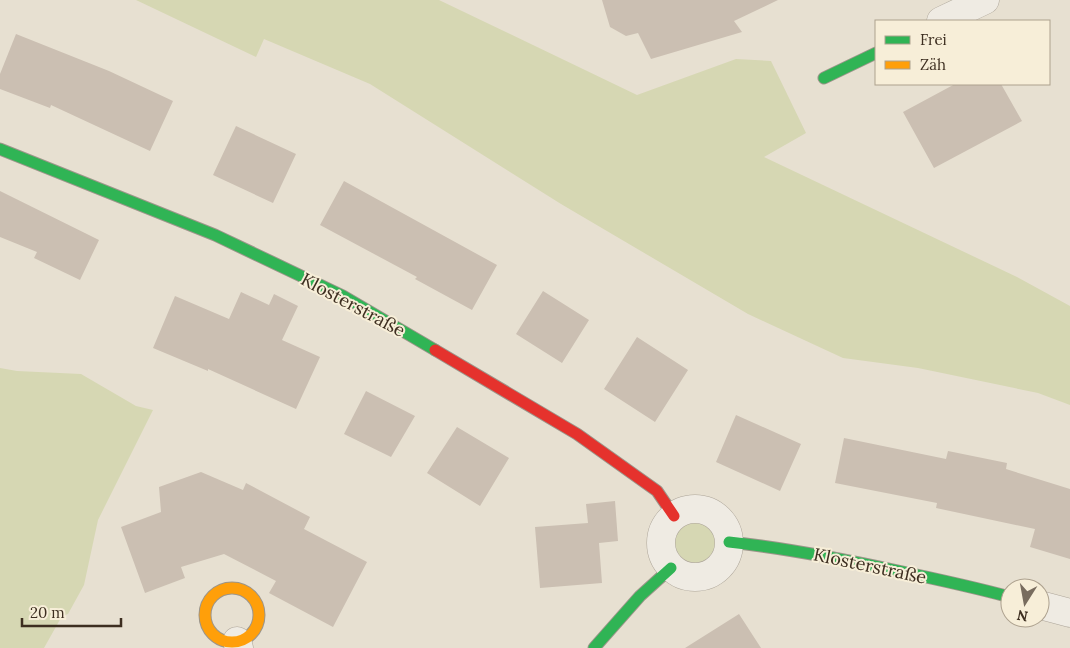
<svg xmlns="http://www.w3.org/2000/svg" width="1070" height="648" font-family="Lora,serif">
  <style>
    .green { fill: #d6d7b3 }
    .building { fill: #cbbfb2 }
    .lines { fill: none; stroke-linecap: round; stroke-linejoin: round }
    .street-casing { stroke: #ada599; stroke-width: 29 }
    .fast-casing { stroke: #9c958a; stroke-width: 13 }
    .slow-casing { stroke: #9c958a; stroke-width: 13 }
    .jam-casing { stroke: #9c958a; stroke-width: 13 }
    .street { stroke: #efebe3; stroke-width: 28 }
    .fast { stroke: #30b455; stroke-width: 11 }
    .slow { stroke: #ff9f0a; stroke-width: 11 }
    .jam { stroke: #e5322d; stroke-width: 11 }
    .labels { text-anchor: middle; stroke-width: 4; stroke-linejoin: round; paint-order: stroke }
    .street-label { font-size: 18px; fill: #3d2e20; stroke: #f7eed8 }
  </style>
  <rect width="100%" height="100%" fill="#e7e0d1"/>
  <path class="green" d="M136 0H439L637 95 736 59 771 61 806 133 764 157 1017 277 1070 306V405L1038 393 918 368 843 358 748 314 561 204 370 84 264 39 256 57Z
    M0 368 17 371 81 374 136 406 153 410 98 520 84 585 68 614 62 616 44 648H0Z
    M674 543a21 21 0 1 1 42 0a21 21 0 1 1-42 0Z"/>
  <path class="building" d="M602 0H778L734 21 742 32 651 59 638 33 626 36 610 27Z
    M16 34 109 71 173 101 150 151 51 105 50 108 0 89V74Z
    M955 84H1001L1022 121 934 168 903 112Z
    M236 126 296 154 273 203 213 175Z
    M344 181 497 265 472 310 415 279 417 277 320 225Z
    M0 191 99 240 80 280 34 258 37 252 0 237Z
    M543 291 589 320 562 363 516 334Z
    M241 292 269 305 274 294 298 306 282 340 320 357 296 409 208 369V371L153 348 175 296 229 319Z
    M637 337 688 370 655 422 604 389Z
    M366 391 415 416 391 457 344 434Z
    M736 415 801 444 780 491 716 462Z
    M457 427 509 458 480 506 427 473Z
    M844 438 946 459 948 451 1007 463 1006 469 1070 489V559L1030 547 1035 529 936 508 937 503 835 483Z
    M201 472 243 490 246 483 310 517 304 529 367 562 333 627 269 593 276 581 224 554 181 567 185 578 145 593 121 527 161 512 159 487Z
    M615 501 618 541 599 543 602 583 540 588 535 527 588 523 586 504Z
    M739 614 761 648H685Z"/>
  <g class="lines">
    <g class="street-casing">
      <path id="street" d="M941 21 985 0
        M661 543a34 34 0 1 1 68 0a34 34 0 1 1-68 0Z
        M1040 605 1070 613
        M237 641 239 648"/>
    </g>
    <g class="fast-casing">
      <path id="fast" d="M824 78 876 53
        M0 149 215 235 343 296 435 350
        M729 542C786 548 842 559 898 571 936 579 973 587 1010 597
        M594 648 640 596 671 568"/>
    </g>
    <g class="slow-casing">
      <path id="slow" d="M205 615a27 27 0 1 1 54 0a27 27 0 1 1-54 0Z"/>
    </g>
    <g class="jam-casing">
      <path id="jam" d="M435 350 577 434 657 491 674 516"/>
    </g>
    <use href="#street" class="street"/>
    <use href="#fast" class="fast"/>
    <use href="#slow" class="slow"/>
    <use href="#jam" class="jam"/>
  </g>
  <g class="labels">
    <g class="street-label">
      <text transform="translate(353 305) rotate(28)" y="6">Klosterstraße</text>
      <text transform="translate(870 566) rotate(12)" y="6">Klosterstraße</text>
    </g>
  </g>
  <rect x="875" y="20" width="175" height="65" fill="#f7eed8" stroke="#ada18e"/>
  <rect x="885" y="36" width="25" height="8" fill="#30b455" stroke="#ada18e"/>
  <text x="920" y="45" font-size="15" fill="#3d2e20">Frei</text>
  <rect x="885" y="61" width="25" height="8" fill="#ff9f0a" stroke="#ada18e"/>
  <text x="920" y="70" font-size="15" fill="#3d2e20">Zäh</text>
  <g transform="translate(1025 603) rotate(191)"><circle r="24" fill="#f7eed8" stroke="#ada18e"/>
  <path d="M0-4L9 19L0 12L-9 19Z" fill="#786c5e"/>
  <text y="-8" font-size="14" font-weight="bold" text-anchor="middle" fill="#3d2e20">N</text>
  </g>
  <path d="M22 618v8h99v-8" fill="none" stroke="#3d2e20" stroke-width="2.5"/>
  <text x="30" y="618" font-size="15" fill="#3d2e20" stroke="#f7eed8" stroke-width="4" paint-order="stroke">20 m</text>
</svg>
